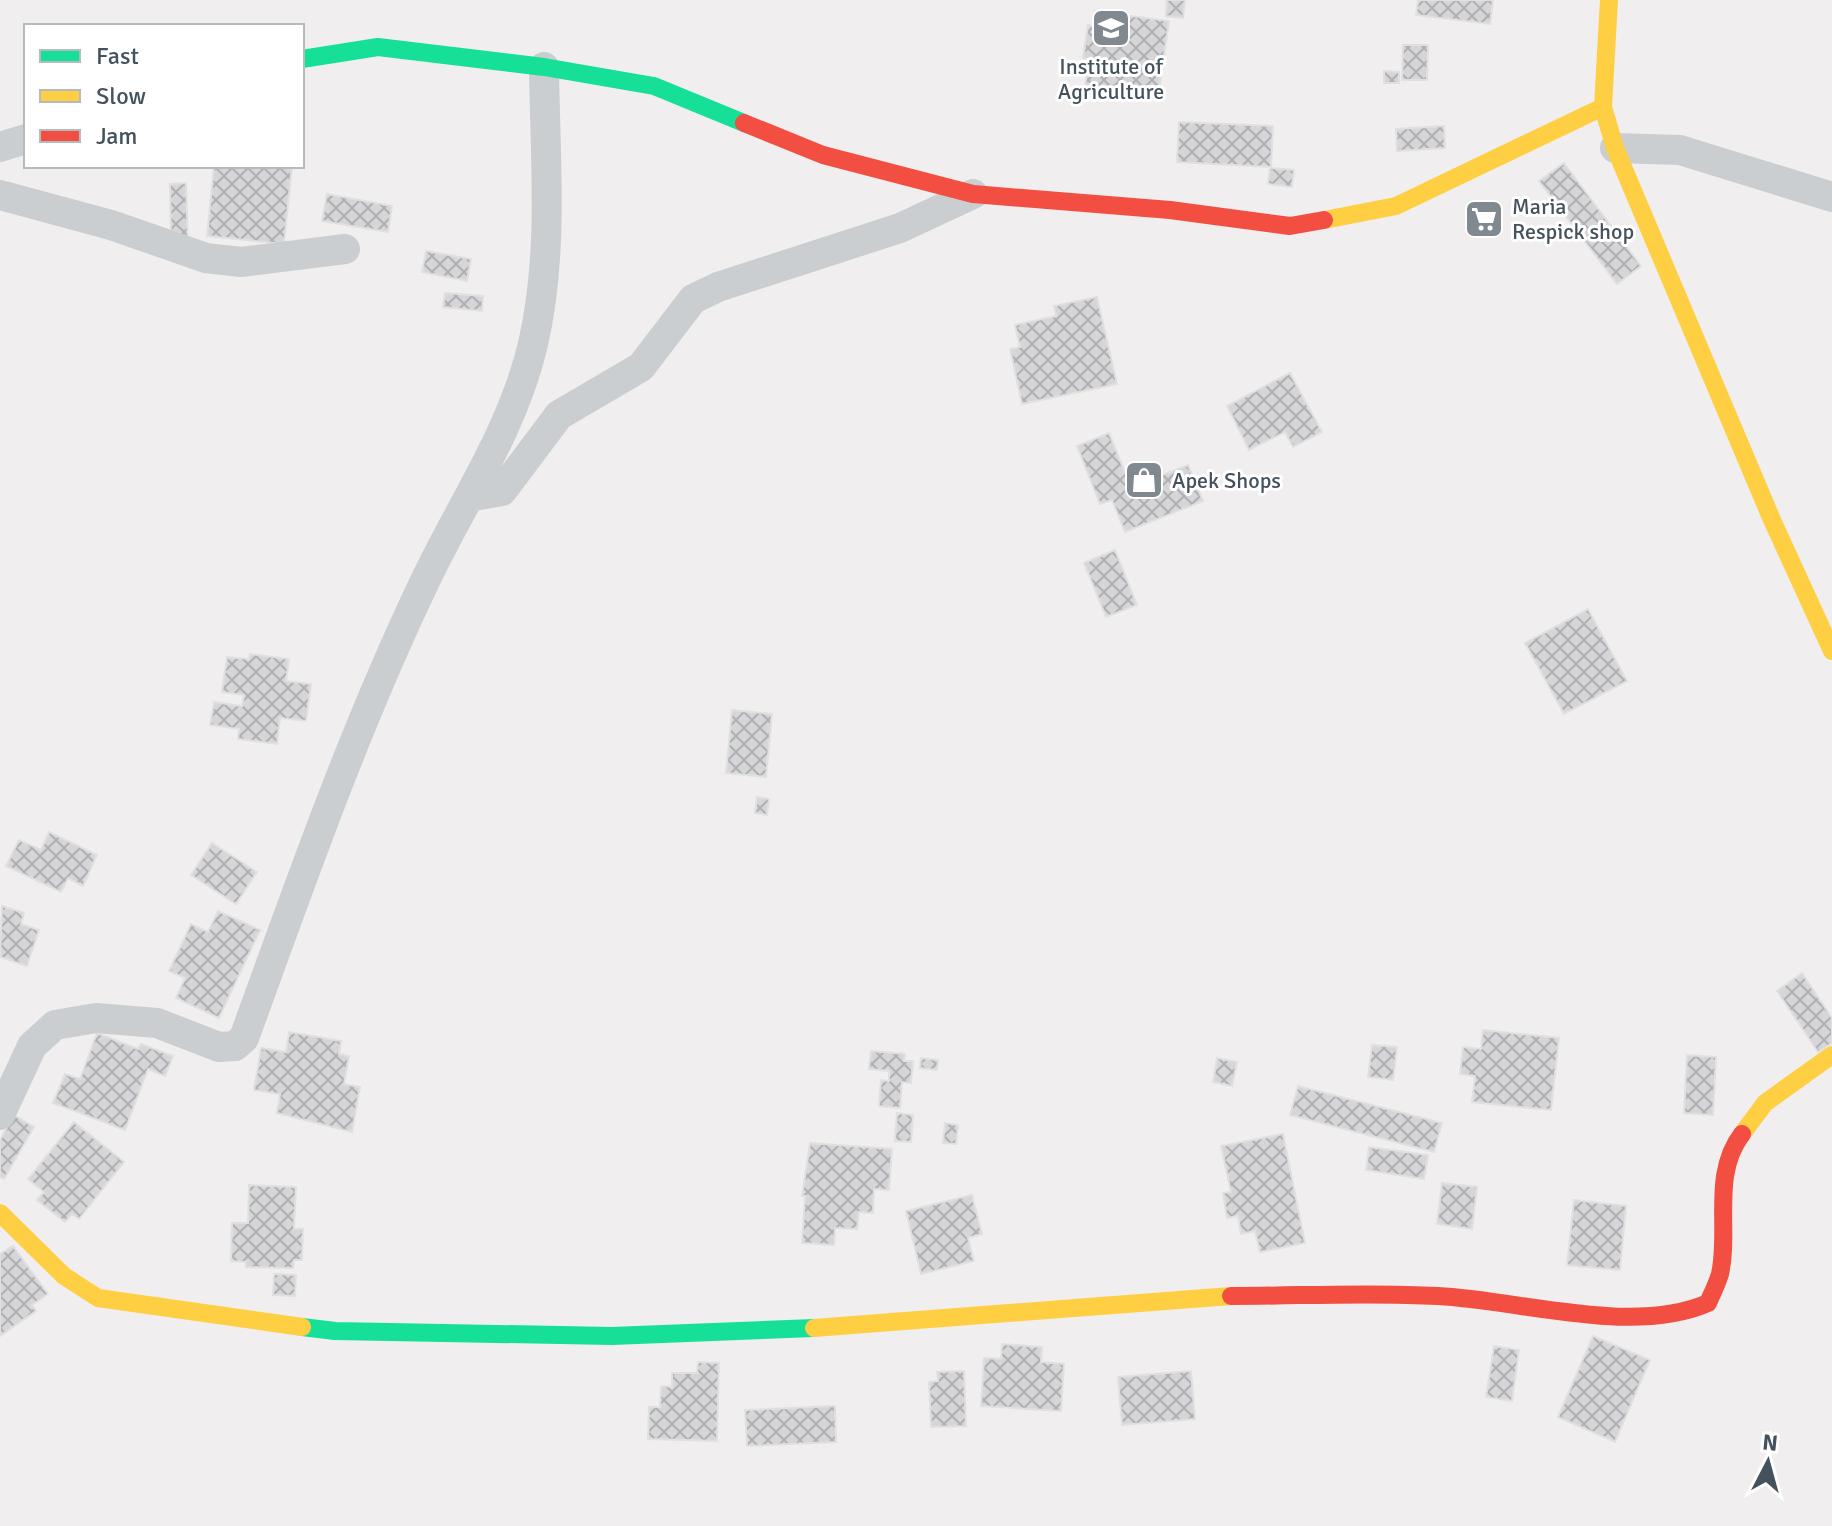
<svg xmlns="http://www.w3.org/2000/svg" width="1832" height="1526" font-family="Signika,sans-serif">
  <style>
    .building { fill: url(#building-cross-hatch); stroke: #e1e0e1; stroke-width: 2 }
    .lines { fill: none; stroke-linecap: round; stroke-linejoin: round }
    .street { stroke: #caced0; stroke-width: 30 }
    .fast { stroke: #16e098; stroke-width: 18 }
    .slow { stroke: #ffcf43; stroke-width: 18 }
    .jam { stroke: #f24e42; stroke-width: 18 }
    .labels { text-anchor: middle; stroke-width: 6; stroke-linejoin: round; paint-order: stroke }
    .poi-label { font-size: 22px; fill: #44525d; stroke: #fff; text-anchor: start }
  </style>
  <defs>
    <pattern id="building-cross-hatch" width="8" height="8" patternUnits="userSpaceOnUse" patternTransform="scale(2)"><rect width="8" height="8" fill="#d6d6d9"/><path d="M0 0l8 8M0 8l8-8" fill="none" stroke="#afb0b3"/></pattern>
  </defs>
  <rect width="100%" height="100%" fill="#f0eeee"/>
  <path class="building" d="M1167 0H1185L1183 18 1166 16Z
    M1418 0H1493L1490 24 1416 15Z
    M1095 11 1169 21 1159 91 1132 87 1131 97 1118 95 1117 99 1084 94 1089 59 1083 58 1088 25 1093 26Z
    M1403 45H1428L1427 80H1402Z
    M1384 71 1399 72V83H1384Z
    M1179 122 1273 126 1271 167 1177 162Z
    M1444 126 1445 148 1397 151 1396 129Z
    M1564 163 1641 266 1617 284 1539 181Z
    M214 166H292L284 244 207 236Z
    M1270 168 1294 170 1292 187 1268 184Z
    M186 183 188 242 171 243 170 184Z
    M327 194 392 206 388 232 322 221Z
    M426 251 471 259 467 281 422 272Z
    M445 293 483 296 482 311 443 307Z
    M1097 297 1117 384 1022 404 1010 349 1020 347 1015 325 1056 316 1054 306Z
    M1290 373 1322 432 1293 447 1285 432 1249 450 1227 406Z
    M1109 433 1131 487 1188 465 1203 501 1125 532 1112 500 1100 504 1077 446Z
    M1115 550 1137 605 1106 617 1084 563Z
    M1588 609 1627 681 1564 714 1525 643Z
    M250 654 289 659 286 681 311 684 306 721 280 718 277 744 238 739 239 729 210 725 214 702 242 706 244 695 222 692 227 657 249 659Z
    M732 710 772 714 766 777 726 773Z
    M757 797 769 799 767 815 755 813Z
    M49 832 97 855 83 886 68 878 61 892 6 866 19 840 41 850Z
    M212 843 257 872 236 904 191 875Z
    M2 906 24 913 21 924 39 930 27 966 0 957Z
    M218 911 260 930 219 1018 176 998 185 978 169 971 191 924 208 932Z
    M1802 973 1832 1018V1043L1818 1052 1777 991Z
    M1483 1030 1559 1038 1551 1110 1472 1102 1475 1076 1460 1074 1463 1047 1481 1049Z
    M289 1032 341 1041 339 1054 349 1056 344 1084 360 1087 352 1132 277 1113 280 1094 254 1090 261 1048 286 1052Z
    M97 1033 138 1049 141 1044 173 1056 165 1076 148 1069 125 1130 53 1103 65 1074 80 1079Z
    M1372 1045 1397 1047 1393 1080 1368 1077Z
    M871 1051 905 1054 904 1061H913L911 1083 902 1082 900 1108 879 1106 881 1080 889 1081V1071L869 1069Z
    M1687 1055 1716 1057 1713 1115 1684 1113Z
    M921 1058 938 1060 937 1070 920 1068Z
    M1217 1058 1237 1062 1232 1086 1213 1082Z
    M1298 1086 1442 1123 1434 1152 1290 1115Z
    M897 1113 913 1115 911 1142 895 1141Z
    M14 1115 34 1127 4 1179 0 1177V1140Z
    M74 1122 124 1162 79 1219 72 1214 65 1222 37 1200 44 1192 28 1179Z
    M945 1123 958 1125 956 1144 943 1143Z
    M1283 1134 1305 1243 1260 1252 1255 1231 1241 1234 1238 1216 1227 1218 1223 1193 1231 1192 1221 1146Z
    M810 1143 892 1149 889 1190 874 1189 873 1213 859 1212 857 1229 835 1228 834 1245 802 1243 805 1196H802Z
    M1369 1147 1428 1155 1424 1179 1366 1170Z
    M1442 1183 1477 1187 1472 1229 1437 1224Z
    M249 1185 296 1187 294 1229H303L302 1260H294L293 1268 246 1267V1262L231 1261 232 1223H248Z
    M972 1195 982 1234 968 1238 974 1261 921 1274 906 1211Z
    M1574 1200 1626 1206 1620 1270 1567 1265Z
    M13 1246 48 1294 32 1305 36 1311 0 1336V1254Z
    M274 1274 296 1275 295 1296 273 1295Z
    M1593 1336 1650 1360 1615 1442 1558 1417Z
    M1002 1344 1042 1347 1041 1362 1064 1364 1061 1411 981 1406 984 1358 1001 1359Z
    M1494 1346 1519 1350 1512 1401 1486 1397Z
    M698 1362 719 1363 717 1441 648 1439 649 1407H660L661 1386 672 1387V1373H697Z
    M964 1371 966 1426 931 1427 929 1382 938 1381 937 1372Z
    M1191 1371 1195 1419 1122 1425 1118 1377Z
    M835 1406 836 1442 747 1446 745 1410Z"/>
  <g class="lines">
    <path class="street" d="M0 147 26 139
      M1615 148 1680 150 1832 197
      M0 195 111 225 206 258 241 262 345 249
      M469 497 502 491 559 415 641 367 693 299 718 287 900 228 973 194
      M0 1115 32 1046 55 1025 96 1018 157 1023 219 1047 235 1046 244 1038C300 884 354 729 425 581 462 503 513 430 533 344 554 253 545 159 544 67"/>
    <path class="fast" d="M302 59 378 47 544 67 654 86 744 123
      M302 1327 335 1331 612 1336 814 1328"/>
    <path class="slow" d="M1609 0 1603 107 1615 148 1772 520 1832 651
      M1324 220 1396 206 1603 107
      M1742 1134 1765 1103 1832 1055
      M0 1213 64 1276 98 1298 302 1327
      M814 1328 1231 1296"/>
    <path class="jam" d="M744 123 823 155 973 194 1170 210 1290 226 1324 220
      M1231 1296C1300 1296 1369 1292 1438 1296 1520 1300 1632 1336 1708 1303 1712 1294 1717 1284 1720 1274 1730 1229 1711 1174 1742 1134"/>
  </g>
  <defs>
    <g id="university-square" transform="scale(2)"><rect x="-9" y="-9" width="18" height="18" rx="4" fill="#808990" stroke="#fff"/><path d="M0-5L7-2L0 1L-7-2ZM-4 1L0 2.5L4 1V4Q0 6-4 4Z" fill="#fff"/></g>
    <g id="supermarket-square" transform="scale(2)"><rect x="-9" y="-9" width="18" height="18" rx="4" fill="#808990" stroke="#fff"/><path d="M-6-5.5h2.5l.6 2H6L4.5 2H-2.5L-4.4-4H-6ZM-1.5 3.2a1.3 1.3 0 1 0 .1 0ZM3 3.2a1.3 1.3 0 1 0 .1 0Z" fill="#fff"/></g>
    <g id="shop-square" transform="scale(2)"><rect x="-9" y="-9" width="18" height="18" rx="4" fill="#808990" stroke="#fff"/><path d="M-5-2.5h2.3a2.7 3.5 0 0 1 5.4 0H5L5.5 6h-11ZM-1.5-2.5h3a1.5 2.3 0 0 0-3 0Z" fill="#fff"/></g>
  </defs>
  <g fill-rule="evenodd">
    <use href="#university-square" x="1111" y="28"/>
    <use href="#supermarket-square" x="1484" y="219"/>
    <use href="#shop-square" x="1144" y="480"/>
  </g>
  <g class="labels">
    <g class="poi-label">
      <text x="1111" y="74" text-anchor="middle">Institute of<tspan x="1111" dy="25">Agriculture</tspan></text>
      <text x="1512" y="214">Maria<tspan x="1512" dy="25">Respick shop</tspan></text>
      <text x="1172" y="488">Apek Shops</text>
    </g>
  </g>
  <rect x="24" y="24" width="280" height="144" fill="#ffffff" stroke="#b4babe" stroke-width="2"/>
  <rect x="40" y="50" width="40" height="12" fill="#16e098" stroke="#b4babe" stroke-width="2"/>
  <text x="96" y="64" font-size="24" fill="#44525d">Fast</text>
  <rect x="40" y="90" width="40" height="12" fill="#ffcf43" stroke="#b4babe" stroke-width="2"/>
  <text x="96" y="104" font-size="24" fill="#44525d">Slow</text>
  <rect x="40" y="130" width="40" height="12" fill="#f24e42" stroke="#b4babe" stroke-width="2"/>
  <text x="96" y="144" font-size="24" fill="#44525d">Jam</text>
  <g transform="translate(1768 1462) rotate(6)" stroke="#ffffff" stroke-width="6" paint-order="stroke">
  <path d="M0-6L14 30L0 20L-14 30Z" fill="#44525d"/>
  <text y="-12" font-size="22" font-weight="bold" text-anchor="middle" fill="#44525d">N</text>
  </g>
</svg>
